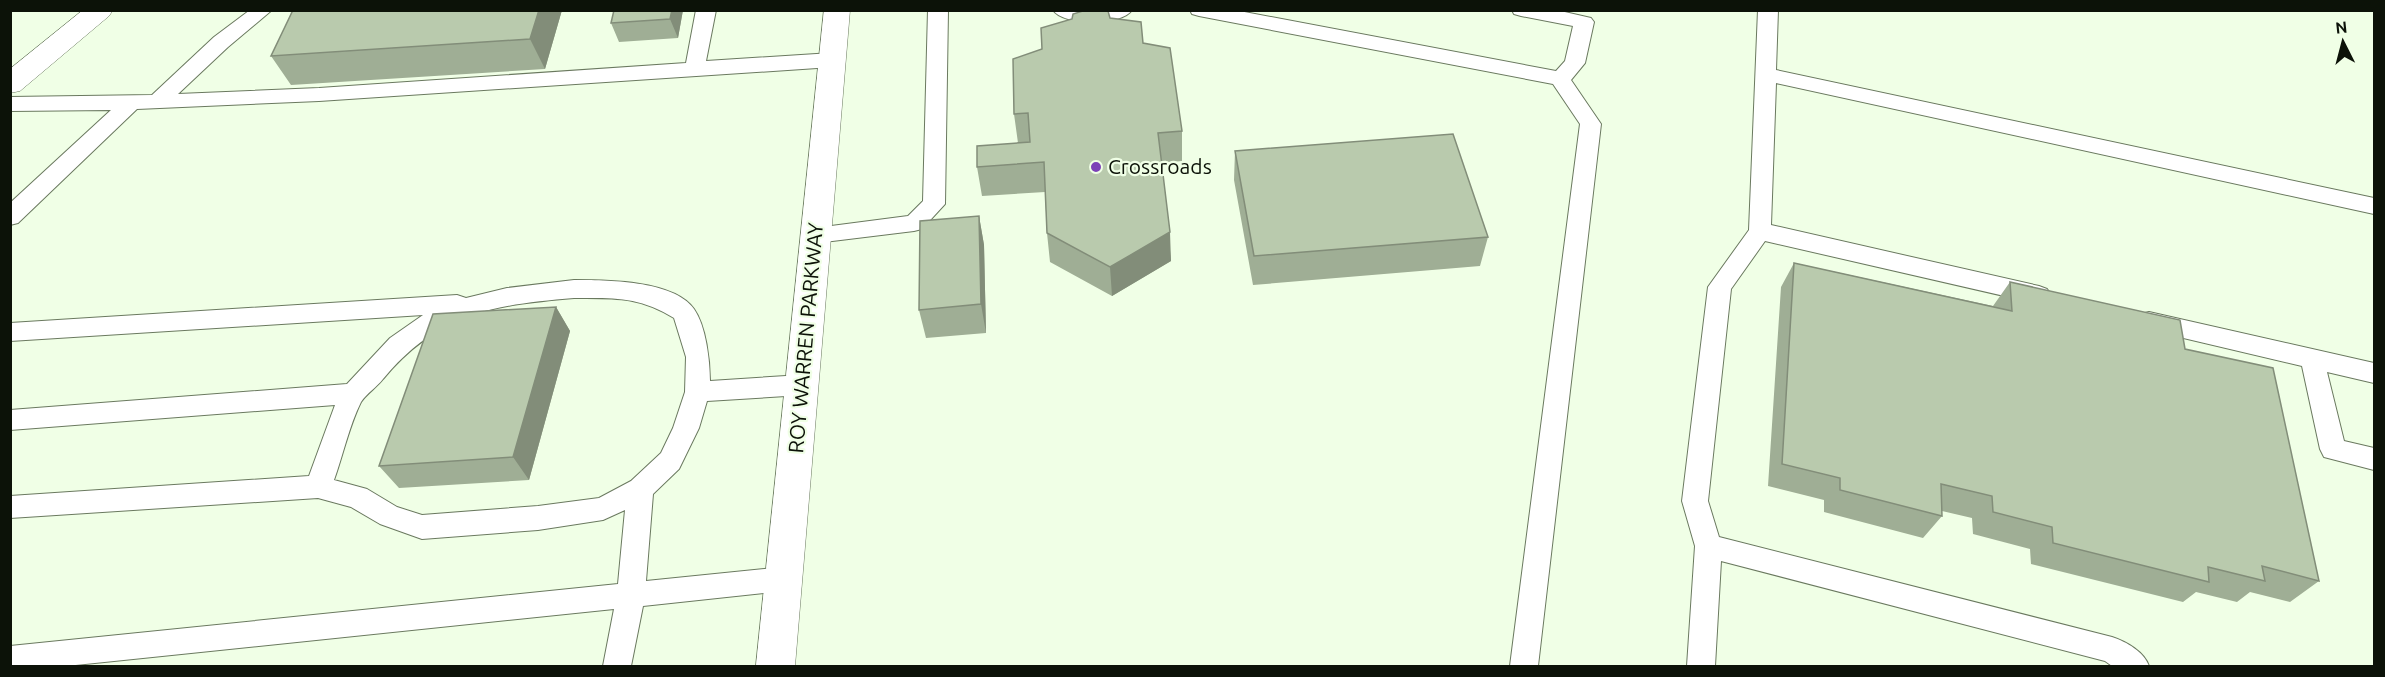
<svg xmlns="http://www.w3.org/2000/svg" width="2385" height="677" font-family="Ubuntu,sans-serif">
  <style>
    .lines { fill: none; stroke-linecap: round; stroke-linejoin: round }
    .lane-casing { stroke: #6a795f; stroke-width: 2 }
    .secondary-casing { stroke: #6a795f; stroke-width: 1 }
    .lane { fill: #fff; fill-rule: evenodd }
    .secondary { fill: #fff; fill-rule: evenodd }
    .wall { fill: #9fae95 }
    .shaded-wall { fill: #828d79 }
    .building { fill: #b9caad; stroke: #828d79; stroke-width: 1.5 }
    .poi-dot { fill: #7c41b7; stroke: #f0ffe6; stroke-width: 2 }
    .labels { text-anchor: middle; stroke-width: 4.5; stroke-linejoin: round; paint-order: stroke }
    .poi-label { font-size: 21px; fill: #0c1208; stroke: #f0ffe6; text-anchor: start }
    .street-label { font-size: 21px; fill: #0c1208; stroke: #f0ffe6 }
  </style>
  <rect width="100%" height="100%" fill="#f0ffe6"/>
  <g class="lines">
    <g class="lane-casing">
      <path id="lane" d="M250 10H272L228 47 178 94 319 88 686 63 696 10H716L706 61 832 53 839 55 842 60 839 65 832 67 319 101 137 109 18 223 10 225V203L111 110 10 111V97L152 95 214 37Z
        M928 10H948L945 204 922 229 914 231 816 243 808 241 805 235 808 229 908 216 923 201Z
        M1053 10H1132C1122 26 1063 26 1053 10Z
        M1190 10H1234L1556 71 1565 61 1573 26 1521 16 1514 14 1512 10H1556L1591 18 1594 22 1585 63 1571 80 1601 124 1538 666H1510L1580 124 1553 84 1199 16 1192 14Z
        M1758 10H1778L1776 70 2374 198V214L1776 83 1771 225 2039 286 2047 289 2051 295 2047 301 2039 304 1765 241 1731 289 1708 501 1719 537 2112 637C2127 642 2144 652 2149 666H2112L2105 661 1721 561 1715 666H1687L1695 546 1682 501 1708 287 1749 230Z
        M574 280C605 280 674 280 694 309 706 326 710 361 710 381L802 375 811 378 814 385 811 392 802 395 707 401 699 428 679 469 653 494 646 581 783 567 793 570 797 579 793 588 783 591 643 606 631 666H603L614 609 66 666H10V646L618 584 625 510 603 520 538 530 422 539 380 524 351 507 318 498 10 518V496L309 476 335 405 10 430V410L347 384 390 338 423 315 10 341V323L457 295 466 298 507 288ZM574 298C614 298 638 296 674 318L686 357 685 392 673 428 661 453 631 481 599 498 538 506 422 515 397 507 367 489 334 480C343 455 349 426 361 402 366 394 377 387 383 379 438 313 492 305 574 298Z
        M2149 312 2374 363V383L2327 372 2344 441 2374 448V470L2324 457 2320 449 2302 366 2141 328 2137 321 2141 314Z"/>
    </g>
    <g class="secondary-casing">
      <path id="secondary" d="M83 10H113L109 16 20 91 10 93V69Z
        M824 10H850L795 666H756Z"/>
    </g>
    <use href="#lane" class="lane"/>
    <use href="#secondary" class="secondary"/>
  </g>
  <path class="wall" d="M293 10H562L545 69 291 85 271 56Z
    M683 10 678 38 619 42 611 23Z
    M1110 18 1143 43 1182 131V161L1162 163 1171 261 1112 296 1050 262 1047 233 1045 192 982 196 977 167 1018 143 1014 114 1042 49Z
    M1235 151 1488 237 1480 266 1253 285 1234 180Z
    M979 216 984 245 986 333 926 338 919 310Z
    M1794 263 1993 306 2010 282 2185 349 2319 581 2290 602 2250 592 2237 602 2196 592 2183 602 2031 564 2030 549 1973 534 1972 518 1942 511V516L1923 538 1824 512V500L1768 486 1781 287Z
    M556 307 570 331 529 480 399 488 379 466Z"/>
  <path class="shaded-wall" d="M539 10H562L545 69 530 39Z
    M672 10H683L678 38 670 19Z
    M979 216 984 245 986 333 981 304Z
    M1170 232 1171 261 1112 296 1110 267Z
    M556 307 570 331 529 480 513 457Z"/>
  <path class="building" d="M293 10H539L530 39 271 56Z
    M614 10H672L670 19 611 23Z
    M1086 10 1108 11 1110 18 1141 22 1143 43 1170 48 1182 131 1158 133 1170 232 1110 267 1047 233 1044 162 977 167V146L1030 142 1028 113 1014 114 1013 59 1042 49 1041 28 1072 19 1073 14Z
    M1453 134 1488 237 1254 256 1235 151Z
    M979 216 981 304 919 310 920 221Z
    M1794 263 2012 311 2010 282 2180 320 2185 349 2273 368 2319 581 2262 566 2265 581 2208 567 2209 582 2053 543 2052 527 1993 512 1992 496 1941 484 1942 516 1840 490V478L1782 464Z
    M556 307 513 457 379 466 433 314Z"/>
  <circle class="poi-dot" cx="1096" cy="167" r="6"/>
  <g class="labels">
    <g class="poi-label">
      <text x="1108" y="174">Crossroads</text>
    </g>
    <g class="street-label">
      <text transform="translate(806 338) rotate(-85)" y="7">ROY WARREN PARKWAY</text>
    </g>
  </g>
  <rect width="2385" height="677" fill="none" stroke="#0c1208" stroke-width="24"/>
  <g transform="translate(2343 42) rotate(354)" stroke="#f0ffe6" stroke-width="4.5" paint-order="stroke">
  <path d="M0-4.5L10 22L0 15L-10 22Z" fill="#0c1208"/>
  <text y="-9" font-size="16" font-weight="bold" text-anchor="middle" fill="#0c1208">N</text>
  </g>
</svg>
